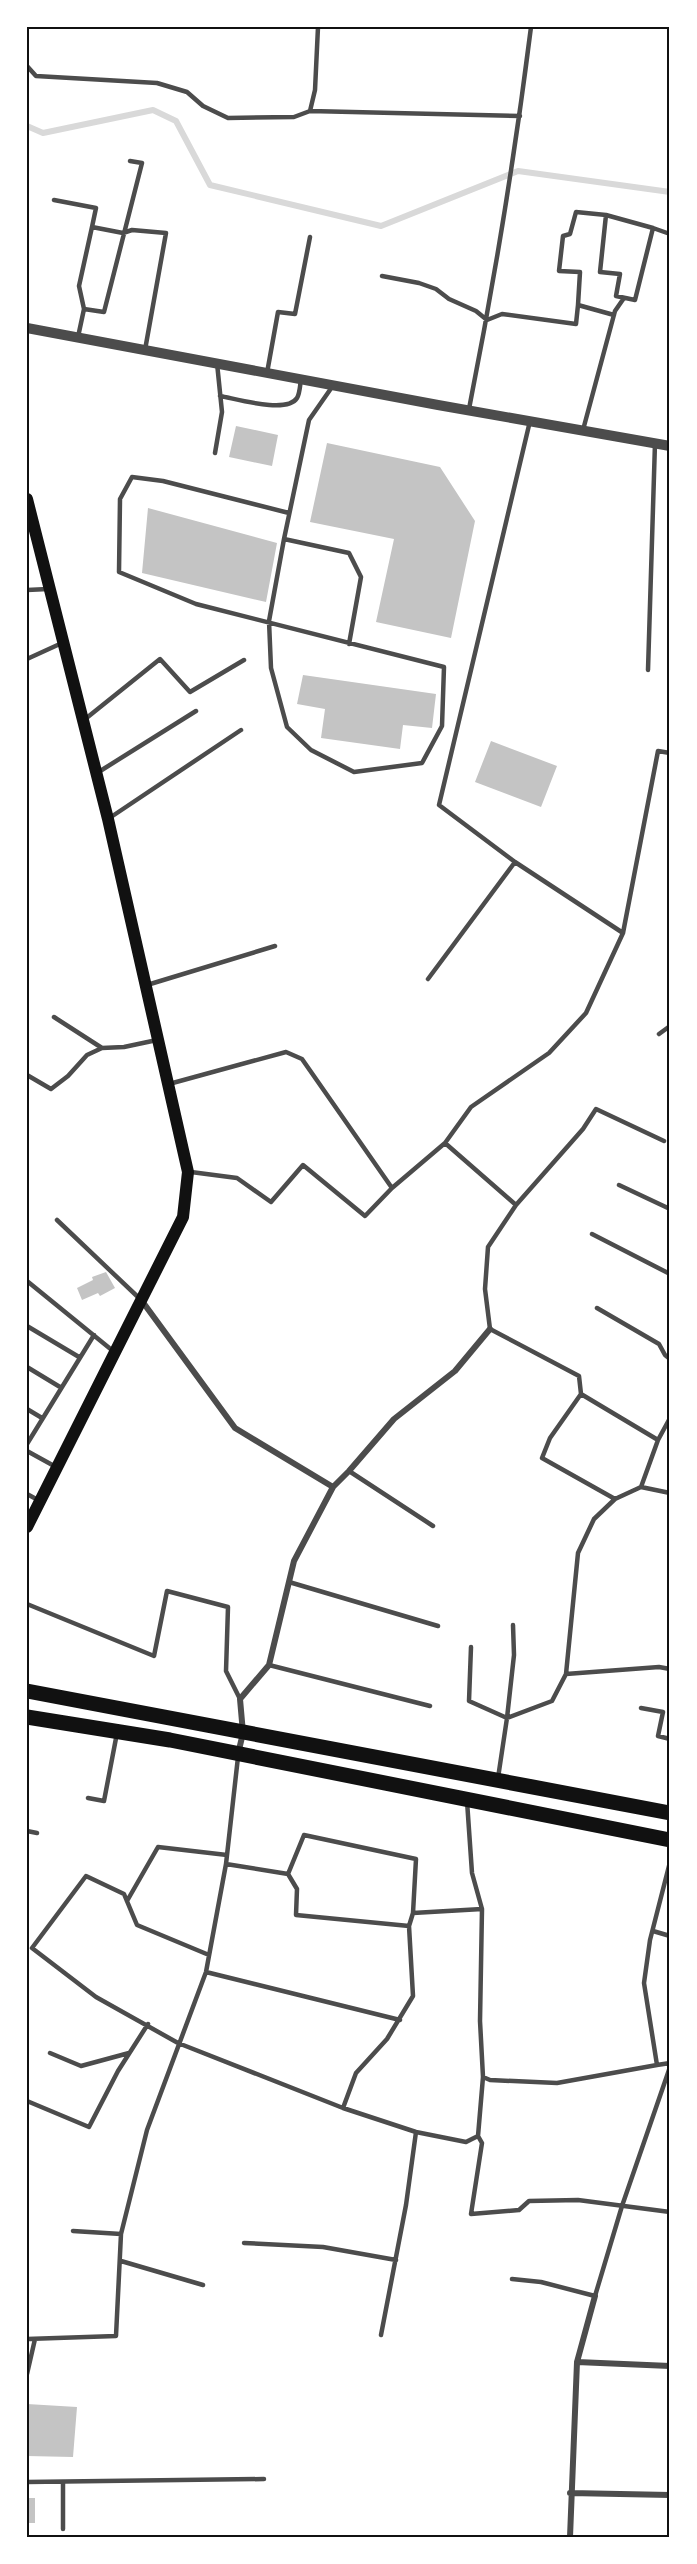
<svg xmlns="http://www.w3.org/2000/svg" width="697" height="2564" font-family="Arial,sans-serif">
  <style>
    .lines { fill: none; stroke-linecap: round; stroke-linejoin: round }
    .stream { stroke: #d9d9d9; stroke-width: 6 }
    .building { fill: #c4c4c4 }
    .service { stroke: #4c4c4c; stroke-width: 4.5 }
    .minor { stroke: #4c4c4c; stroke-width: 6 }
    .tertiary { stroke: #4c4c4c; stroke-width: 10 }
    .secondary { stroke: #111; stroke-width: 12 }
    .primary { stroke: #111; stroke-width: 15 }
    .neatline { fill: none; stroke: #111; stroke-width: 2 }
  </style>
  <rect width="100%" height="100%" fill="#fff"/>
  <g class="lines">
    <path class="stream" d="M27 126 43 133 153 110 176 121 210 185 381 226 518 171 670 192"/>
  </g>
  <path class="building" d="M236 426 278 435 272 466 229 457Z
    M327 443 440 467 475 521 451 638 376 622 394 539 310 522Z
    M148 508 277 543 266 602 142 573Z
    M303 675 436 694 432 728 403 725 400 749 321 738 325 709 297 704Z
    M491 741 557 766 541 807 475 782Z
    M106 1272 115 1288 100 1296 98 1293 82 1300 77 1288 93 1280 92 1277Z
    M27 2404 77 2407 73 2457 27 2456Z
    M27 2498H35V2523H27Z"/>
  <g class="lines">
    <path class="service" d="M27 66 36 76 157 83 187 92 203 106 228 118 294 117 310 111 520 116
      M310 111 315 90 318 27
      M54 200 96 208 92 227 123 233 132 230 166 233 145 350
      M606 215 600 272 620 274 616 296 635 300 653 228 670 234
      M382 276 419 283 436 289 449 299 476 311 487 320 502 314 576 324 578 305 614 315
      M578 305 580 272 559 271 563 236 570 234 576 212 606 215 653 228
      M84 309 104 312 142 163 130 161
      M78 337 84 309 79 286 92 227
      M267 373 278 312 295 314 310 237
      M220 396C237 399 287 414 297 398 300 393 300 385 301 379
      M469 409C494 283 515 155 531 27
      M530 421 439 805 515 862 623 933
      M583 430 615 311 624 298
      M215 453 222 412 217 363
      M289 513 163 481 132 477 120 499 119 572 196 604 444 667 442 726 422 763 354 772 311 750 287 727 271 668 269 621 284 539 309 420 332 387
      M284 539 349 553 361 577 349 644
      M27 590 48 589
      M27 659 62 643
      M648 670 655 443
      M84 720 160 659 190 692 244 660
      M97 773 196 711
      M108 819 241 730
      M428 979 515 862
      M147 985 275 946
      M54 1017 102 1048
      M659 1034 670 1026
      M27 1075 51 1089 68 1076 87 1055 102 1048 124 1047 157 1040
      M169 1084 286 1052 302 1059 392 1188
      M445 1143 516 1205
      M191 1172 237 1178 271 1202 303 1165 365 1216 392 1188 445 1143 471 1107 549 1053 586 1013 623 933 658 751 670 753
      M619 1185 670 1209
      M57 1220 139 1298
      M592 1234 670 1274
      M27 1281 113 1351
      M597 1308 659 1344 665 1355 670 1359
      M27 1326 79 1357
      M27 1367 60 1387
      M581 1394 658 1440
      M27 1409 42 1418
      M27 1444 94 1335
      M27 1451 56 1467
      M349 1471 433 1526
      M641 1487 670 1493
      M27 1494 38 1500
      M615 1499 542 1458 550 1438 581 1394 579 1376 490 1329 485 1289 488 1247 516 1205 583 1129 596 1109 664 1141
      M289 1582 438 1626
      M27 1604 154 1656 167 1591 228 1607 226 1671 240 1699
      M471 1647 469 1701 507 1718 514 1655 513 1625
      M269 1665 430 1706
      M566 1674 659 1667 670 1669
      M641 1708 663 1712 658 1736 670 1739
      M498 1778 507 1718 552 1701 566 1674 578 1553 594 1519 615 1499 641 1487 658 1440 670 1418
      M88 1798 104 1801 117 1733
      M27 1831 37 1833
      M670 1862 650 1940 644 1983 657 2065 670 2063
      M226 1864 288 1874 297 1889 296 1915 409 1926
      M288 1874 304 1835 416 1859 413 1913 409 1926 413 1996 387 2039 356 2073 343 2108
      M127 1901 158 1847 227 1855
      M413 1913 482 1909
      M653 1931 670 1936
      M32 1948 96 1997 178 2043 343 2108 416 2132 466 2142 478 2136 483 2077 480 2021 482 1909 472 1873 467 1801
      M32 1948 86 1876 124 1894 137 1925 209 1955
      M206 1972 400 2020
      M50 2053 81 2066 129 2053
      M483 2077 490 2080 557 2083 657 2065
      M27 2101 89 2127 118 2071 148 2024
      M478 2136 482 2143 471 2214 519 2210 529 2201 578 2200 670 2212
      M73 2231 121 2234
      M244 2243 323 2247 396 2260
      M121 2261 203 2285
      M512 2279 541 2282 595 2296 622 2206 670 2067
      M381 2335 406 2205 416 2132
      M27 2339 116 2336 121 2234 147 2130 206 1972 226 1864 238 1757
      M27 2374 35 2339
      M27 2482 264 2479
      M63 2529V2482"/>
    <path class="minor" d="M142 1301 235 1428 333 1487
      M238 1754 243 1733 240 1699 269 1665 294 1561 333 1487 349 1471 394 1419 455 1371 490 1329
      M577 2362 670 2366
      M570 2493 670 2495
      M570 2537 577 2362 595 2296"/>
    <path class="tertiary" d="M27 328 438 405 670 446"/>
    <path class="secondary" d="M27 499 108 819 188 1172 183 1217 27 1527"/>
    <path class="primary" d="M27 1691 670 1813
      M27 1717 170 1740 670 1840"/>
  </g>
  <rect width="697" height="2564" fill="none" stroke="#ffffff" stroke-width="57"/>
  <rect x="28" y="28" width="640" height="2508" class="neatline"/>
</svg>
